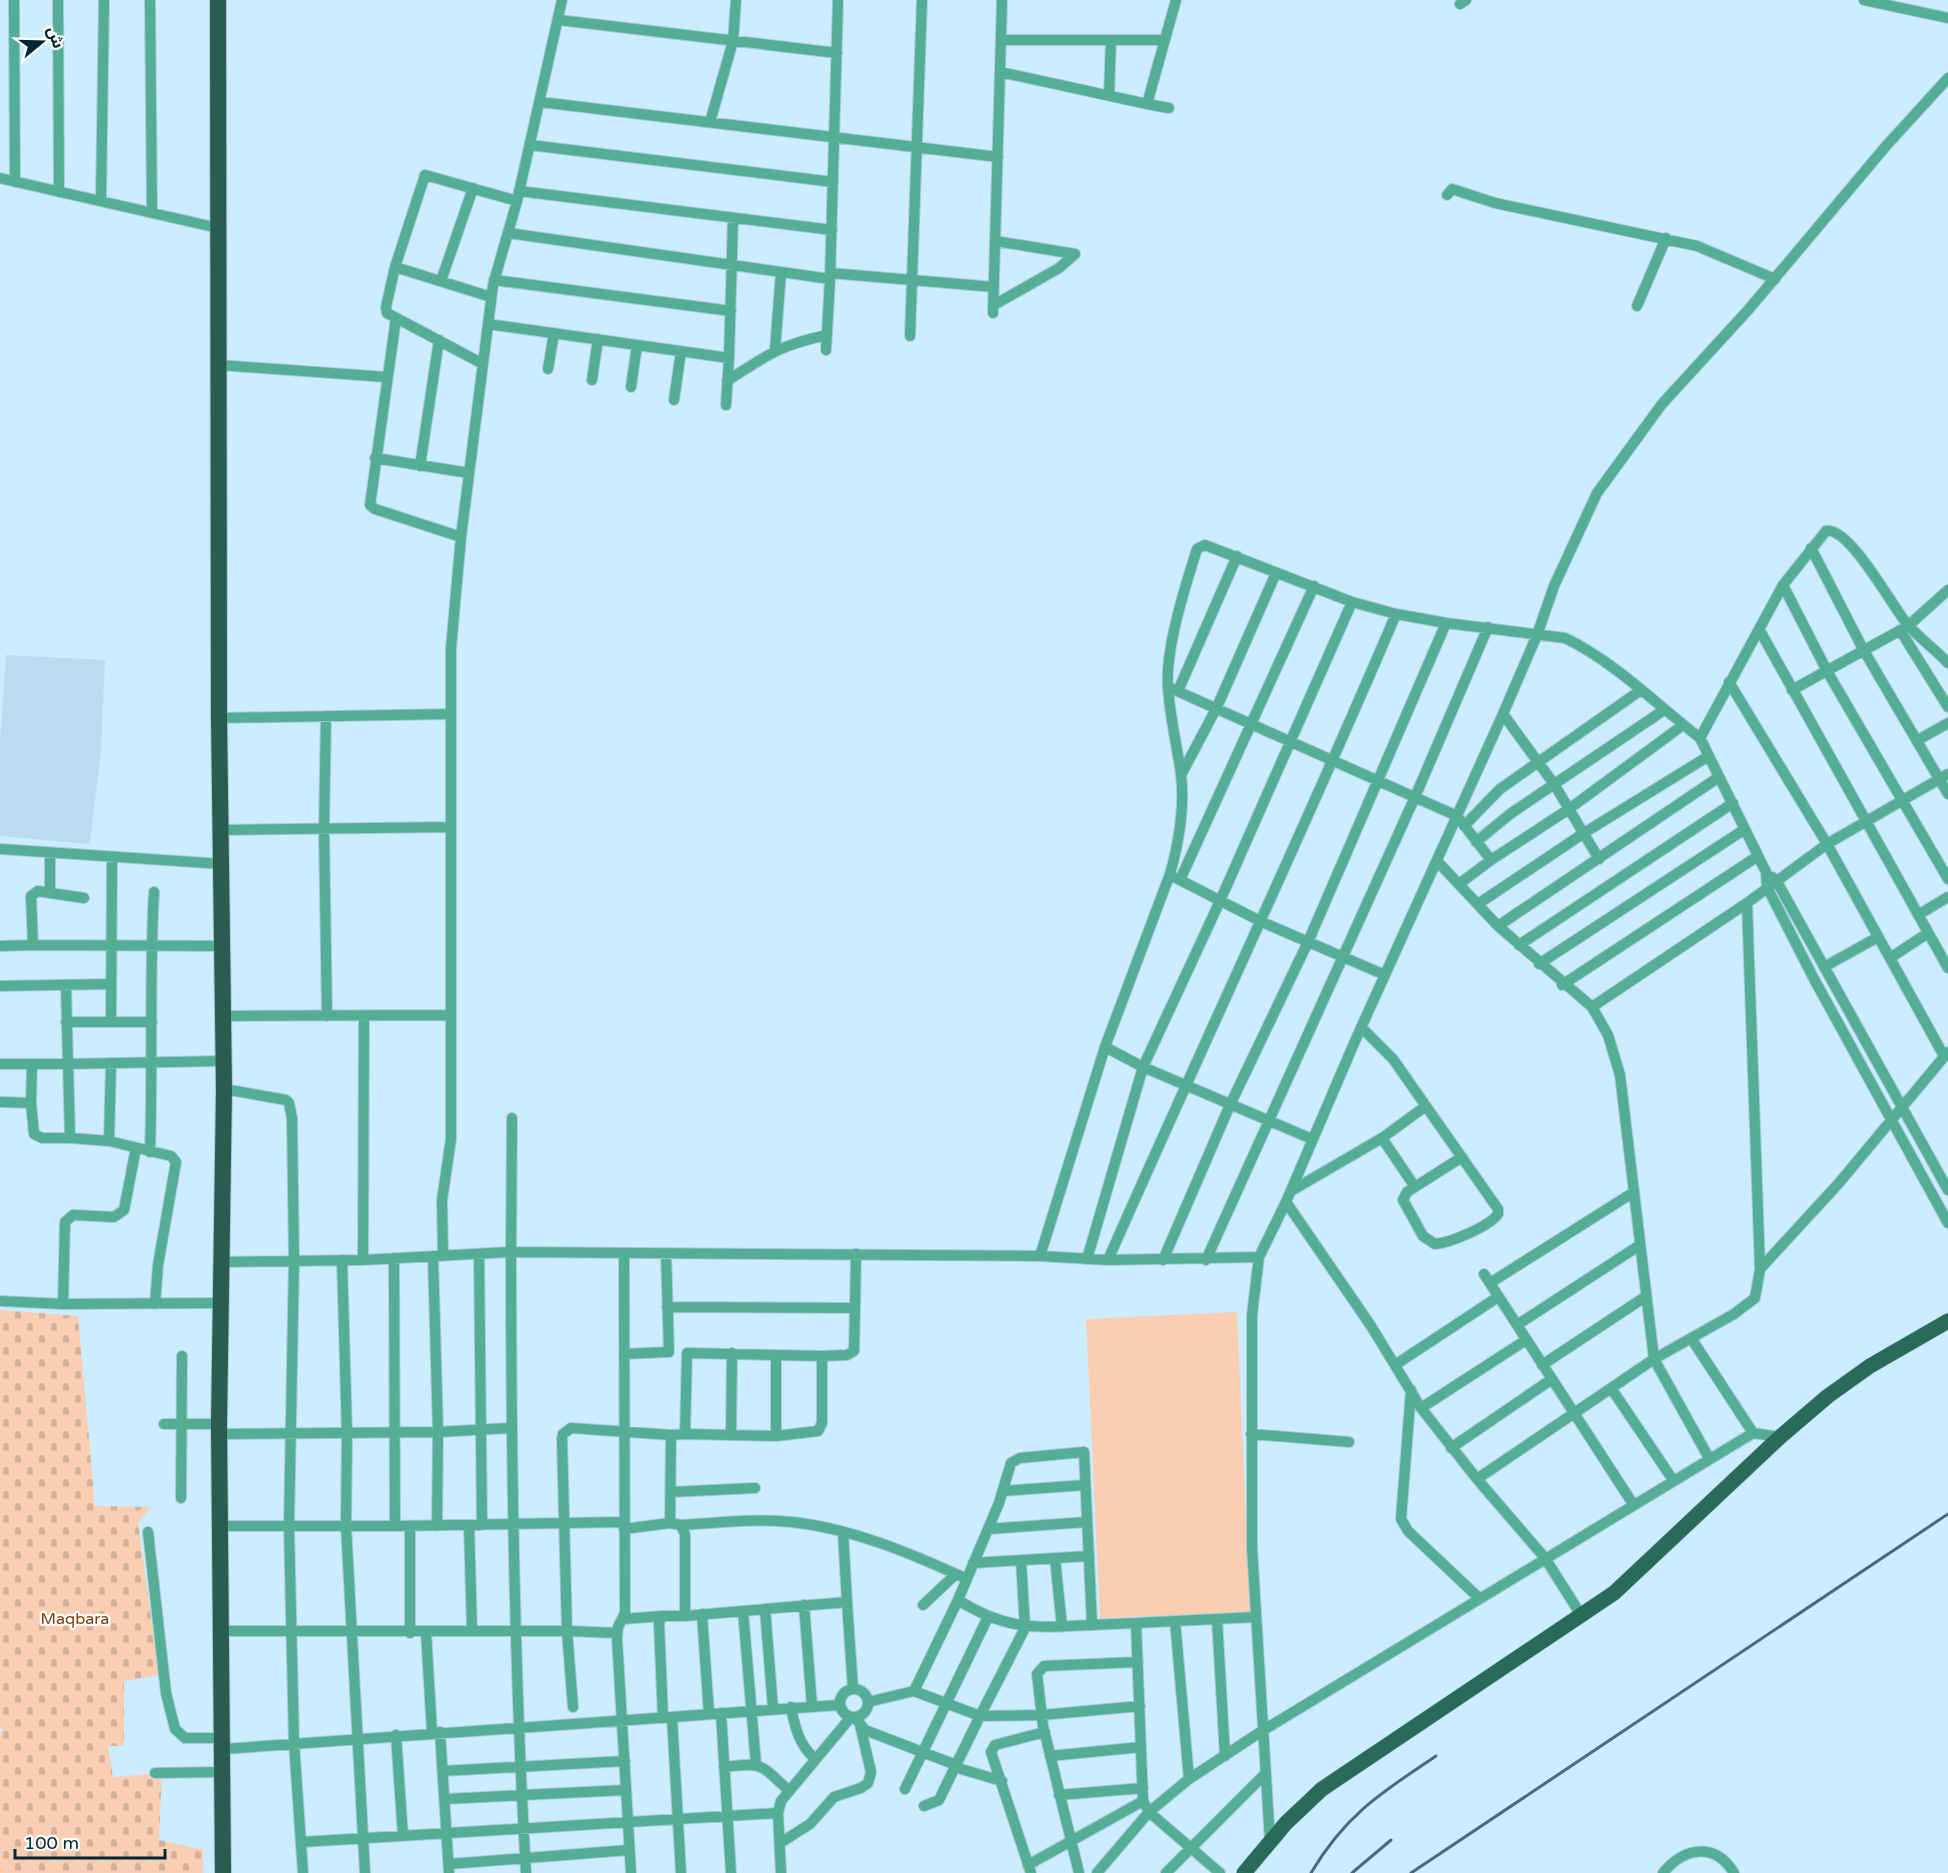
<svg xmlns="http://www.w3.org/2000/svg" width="1948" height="1873" font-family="'Varela Round','Noto Sans Arabic',sans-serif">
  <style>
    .built { fill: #b9dcf0 }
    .cemetery { fill: url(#cemetery-stones) }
    .garden { fill: #faceb3 }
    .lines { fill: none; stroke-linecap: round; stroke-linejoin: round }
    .minor-casing { stroke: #a7c9db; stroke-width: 12 }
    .primary-casing { stroke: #a7c9db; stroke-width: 16 }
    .trunk-casing { stroke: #a7c9db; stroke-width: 18 }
    .minor { stroke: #54ae95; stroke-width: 10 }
    .primary { stroke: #2a6a59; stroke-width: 15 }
    .trunk { stroke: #2c5c4f; stroke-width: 16 }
    .rail { stroke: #476a7c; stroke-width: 3 }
    .labels { text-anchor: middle; stroke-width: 4.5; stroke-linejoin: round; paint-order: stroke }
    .park-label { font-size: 16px; fill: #7e3c03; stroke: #fff }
  </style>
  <defs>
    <pattern id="cemetery-stones" width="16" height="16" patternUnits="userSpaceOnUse" patternTransform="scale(1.5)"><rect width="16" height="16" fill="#faceb3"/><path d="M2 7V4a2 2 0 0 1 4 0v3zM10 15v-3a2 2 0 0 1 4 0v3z" fill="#d4b19b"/></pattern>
  </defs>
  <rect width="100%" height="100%" fill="#ccedff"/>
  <path class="built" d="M6 655 105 660 101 750 90 844 0 836V740Z"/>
  <path class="cemetery" d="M0 1310 78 1316 95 1506 151 1507 138 1523 159 1675 124 1681V1746H108L113 1777 162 1773 159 1840 203 1850V1873H0V1733L3 1731 0 1725Z"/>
  <path class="garden" d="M1237 1312 1250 1612 1100 1618 1086 1319Z"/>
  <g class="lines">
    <g class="minor-casing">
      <path id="minor" d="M14 0 15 182
        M58 0 59 192
        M150 0 152 213
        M1864 0 1948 18
        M1460 4 1466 0
        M559 20 837 53
        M1001 40H1165
        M1000 72 1147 104
        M1109 95 1111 40
        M540 102 998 157
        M1169 108 1147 104 1176 0
        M710 122 733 41 736 0
        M530 145 833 182
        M0 178 218 228
        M519 191 832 230
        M1447 195 1452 189 1495 203 1697 246 1775 279
        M101 199 104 0
        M508 233 830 279 838 0
        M395 267 491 297
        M830 273 994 287
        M494 280 731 311
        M441 281 473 188
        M994 305 1059 268 1075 254 995 241
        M1637 306 1666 238
        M993 313 1002 0
        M396 318 370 505 375 509 461 537
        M488 324 729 358 726 405
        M910 336 922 0
        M775 350 781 272
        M826 350 830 279
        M729 358 733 218
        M483 364 387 313 386 307 395 267 425 175 517 201
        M219 365 386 377
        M548 369 554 333
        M592 380 598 339
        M727 381C767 355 780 345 827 335
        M631 387 637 345
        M674 400 681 351
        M375 458 469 473
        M420 466 439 340
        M1811 548 1863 649 1948 794
        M1783 585 1827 671 1948 879
        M1759 629 1948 968
        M1900 630 1948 707
        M1948 663C1936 650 1918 637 1907 624 1892 606 1850 527 1826 531L1783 585 1700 738 1766 872 1767 887 1814 979 1948 1223
        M1729 682 1827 844 1944 1056
        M1168 687 1457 816 1491 860
        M1792 690 1908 626 1948 590
        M1178 691 1237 556
        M1503 714 1554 784 1599 859
        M326 716 324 829 327 1016
        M219 718 451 714
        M1918 740 1948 723
        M1181 775 1217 707 1276 573
        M1464 826 1500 789 1641 690
        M222 830 451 827
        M1476 842 1510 814 1664 710
        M0 849 222 864
        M50 854V893L84 898
        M1437 861 1498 926 1592 1007
        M1772 877 1776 880 1948 1190
        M1176 878 1262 922 1385 975
        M1180 880 1314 586
        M1459 884 1491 860 1569 809 1683 725
        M1478 904 1584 833 1707 757
        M1918 915 1948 897
        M1498 926 1719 777
        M33 945 221 946
        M1519 945 1733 803
        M0 946 33 945 31 896 38 891 50 893
        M1890 958 1928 933
        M1539 964 1745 829
        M1824 967 1878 937
        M1562 985 1758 856
        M0 986 111 984
        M223 1016 450 1015
        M66 1022H111L112 857
        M111 1022H152
        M1361 1027 1393 1059 1498 1209V1214C1490 1226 1450 1243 1435 1244L1423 1236 1403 1200 1407 1192 1462 1157
        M1105 1047 1143 1067 1312 1139
        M0 1064H32L31 1103 0 1102
        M32 1064H68L66 986
        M224 1089 286 1100 289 1103 292 1118 294 1260 289 1526 294 1743 303 1873
        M31 1103 34 1134 42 1138H70L68 1064 222 1061
        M70 1138 109 1141 111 1063
        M1382 1138 1415 1187
        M109 1141 171 1156 176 1162 158 1265 155 1304
        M150 1152C153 1065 149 978 154 892
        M1291 1191 1382 1138 1426 1106
        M1286 1202 1355 1041 1503 714 1537 635 1554 586 1597 493 1662 404 1749 309 1886 146 1948 78
        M624 1253 625 1613 618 1627 617 1638 631 1873
        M479 1254 482 1525
        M433 1256 438 1432 437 1526
        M443 1256 442 1200 451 1139V648L461 537 493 285 517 201 562 0
        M1040 1256 1105 1047 1170 874C1179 842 1185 809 1181 774 1177 746 1170 717 1168 688 1165 649 1185 587 1197 549L1205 545 1352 602 1396 614
        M394 1258 395 1526
        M1087 1259 1143 1067 1220 901 1352 602
        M342 1260 347 1434 346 1526 365 1873
        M363 1260 364 1017
        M1108 1260C1203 1044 1304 831 1396 614L1446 623 1565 638C1615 662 1657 705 1700 738
        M1163 1260 1230 1105 1308 942 1446 623
        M1206 1260 1415 797 1488 627
        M220 1262 363 1260 511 1252 512 1118
        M1760 1269 1839 1183 1948 1052
        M1484 1274 1633 1504
        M1490 1283 1634 1192
        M0 1301 63 1304 220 1303
        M63 1304 65 1222 73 1215 114 1217 124 1210 136 1148
        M667 1307 855 1308 856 1254
        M1517 1325 1640 1245
        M1691 1338 1753 1433 1780 1437
        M624 1354 669 1352 666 1253
        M822 1356 847 1355 854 1351 855 1308
        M1395 1365 1498 1297
        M1542 1365 1645 1297
        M1611 1388 1673 1480
        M1411 1390 1401 1519 1408 1531 1479 1598
        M1421 1408 1526 1340
        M164 1424H219
        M731 1433 732 1353
        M220 1434 438 1432 511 1428
        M685 1434 776 1436
        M1251 1434 1349 1442
        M671 1435 685 1434 687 1353 822 1356V1423L818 1431 776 1436V1356
        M1451 1448 1552 1379
        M1709 1458 1654 1359 1620 1075 1608 1035 1592 1007 1747 903 1827 844 1948 774
        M1477 1479 1654 1359 1734 1314 1755 1298 1760 1269 1747 903
        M1003 1491 1085 1485
        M671 1492 755 1488
        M181 1498 182 1356
        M469 1525 472 1630
        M681 1525C717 1523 755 1518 792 1522 854 1529 910 1553 967 1579
        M221 1526H395L624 1522
        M410 1526V1633
        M624 1529 670 1523 681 1525 685 1534V1616L847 1602 853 1689
        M988 1529 1087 1522
        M148 1532 166 1693 175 1729 185 1738H223
        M843 1532 847 1602
        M1055 1558 1062 1627
        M1021 1560 1025 1628 980 1716 1042 1715 1140 1706
        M973 1563 1089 1556
        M804 1605 812 1706
        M923 1605 956 1574
        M765 1609 773 1708
        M743 1611 756 1764
        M702 1614 709 1714
        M623 1619 663 1616
        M1217 1619 1225 1756
        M1175 1621 1189 1779
        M1136 1623 1256 1617
        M220 1631H567L562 1439 563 1434 571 1428 671 1435 670 1523
        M426 1632 432 1732
        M840 1703a14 14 0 1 1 28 0a14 14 0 1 1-28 0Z
        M914 1691 958 1600
        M868 1702 914 1691 980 1716 956 1765 961 1769 1002 1781
        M573 1707 567 1631 617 1633
        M791 1707C795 1728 799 1744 814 1758
        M721 1713 731 1873
        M663 1718 659 1622 663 1616H685
        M672 1718 681 1873
        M855 1718 865 1730 956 1765 939 1800 924 1806
        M440 1732 449 1873
        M396 1735 403 1836
        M224 1749 839 1705
        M1050 1756 1141 1747
        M724 1767C763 1762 760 1764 788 1790
        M443 1771 625 1761
        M155 1773 223 1772
        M905 1789 988 1617
        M1059 1795 1143 1788
        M445 1799 626 1790
        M1143 1801 1149 1812 1189 1779 1262 1731 1753 1433
        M1270 1841 1252 1548V1315L1259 1257 1286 1202 1371 1326 1421 1408 1477 1479 1545 1558 1581 1615
        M302 1842 778 1813
        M780 1843 810 1824 834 1797 861 1788 868 1783 871 1772 860 1725
        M449 1864 629 1850
        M1028 1865 1143 1801 1136 1623 1092 1625 1084 1452 1020 1458 1011 1463 999 1503 958 1600C1007 1631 1037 1628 1092 1625
        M526 1873C514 1666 511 1459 511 1252L1040 1256 1108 1260 1259 1257
        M781 1873 778 1813 781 1801 851 1717
        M1031 1873 991 1752 995 1745 1045 1732
        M1079 1873 1043 1726 1037 1674 1044 1666 1138 1662
        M1097 1873 1149 1812 1220 1873
        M1166 1873 1264 1775
        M1663 1873C1684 1847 1715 1842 1734 1873"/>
    </g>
    <g class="primary-casing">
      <path id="primary" d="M1244 1873 1286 1823 1322 1789 1614 1593 1780 1437 1828 1396 1870 1366 1948 1321"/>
    </g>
    <g class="trunk-casing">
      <path id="trunk" d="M218 0 219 718 224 1089 219 1424 223 1873"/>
    </g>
    <use href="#minor" class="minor"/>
    <use href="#primary" class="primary"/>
    <use href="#trunk" class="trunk"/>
    <path class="rail" d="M1311 1873C1345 1815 1382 1792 1436 1756
      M1352 1873 1391 1840
      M1411 1873 1948 1514"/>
  </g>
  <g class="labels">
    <g class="park-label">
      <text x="75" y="1624">Maqbara</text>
    </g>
  </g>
  <g transform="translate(42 42) rotate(71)" stroke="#ffffff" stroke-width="4.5" paint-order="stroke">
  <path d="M0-4.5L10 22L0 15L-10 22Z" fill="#002536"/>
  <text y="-9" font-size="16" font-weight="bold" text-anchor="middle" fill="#002536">ش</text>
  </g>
  <path d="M15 1849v9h150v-9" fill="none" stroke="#002536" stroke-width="3"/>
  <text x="24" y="1849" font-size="18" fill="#002536" stroke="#ffffff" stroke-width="4.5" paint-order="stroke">100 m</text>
</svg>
